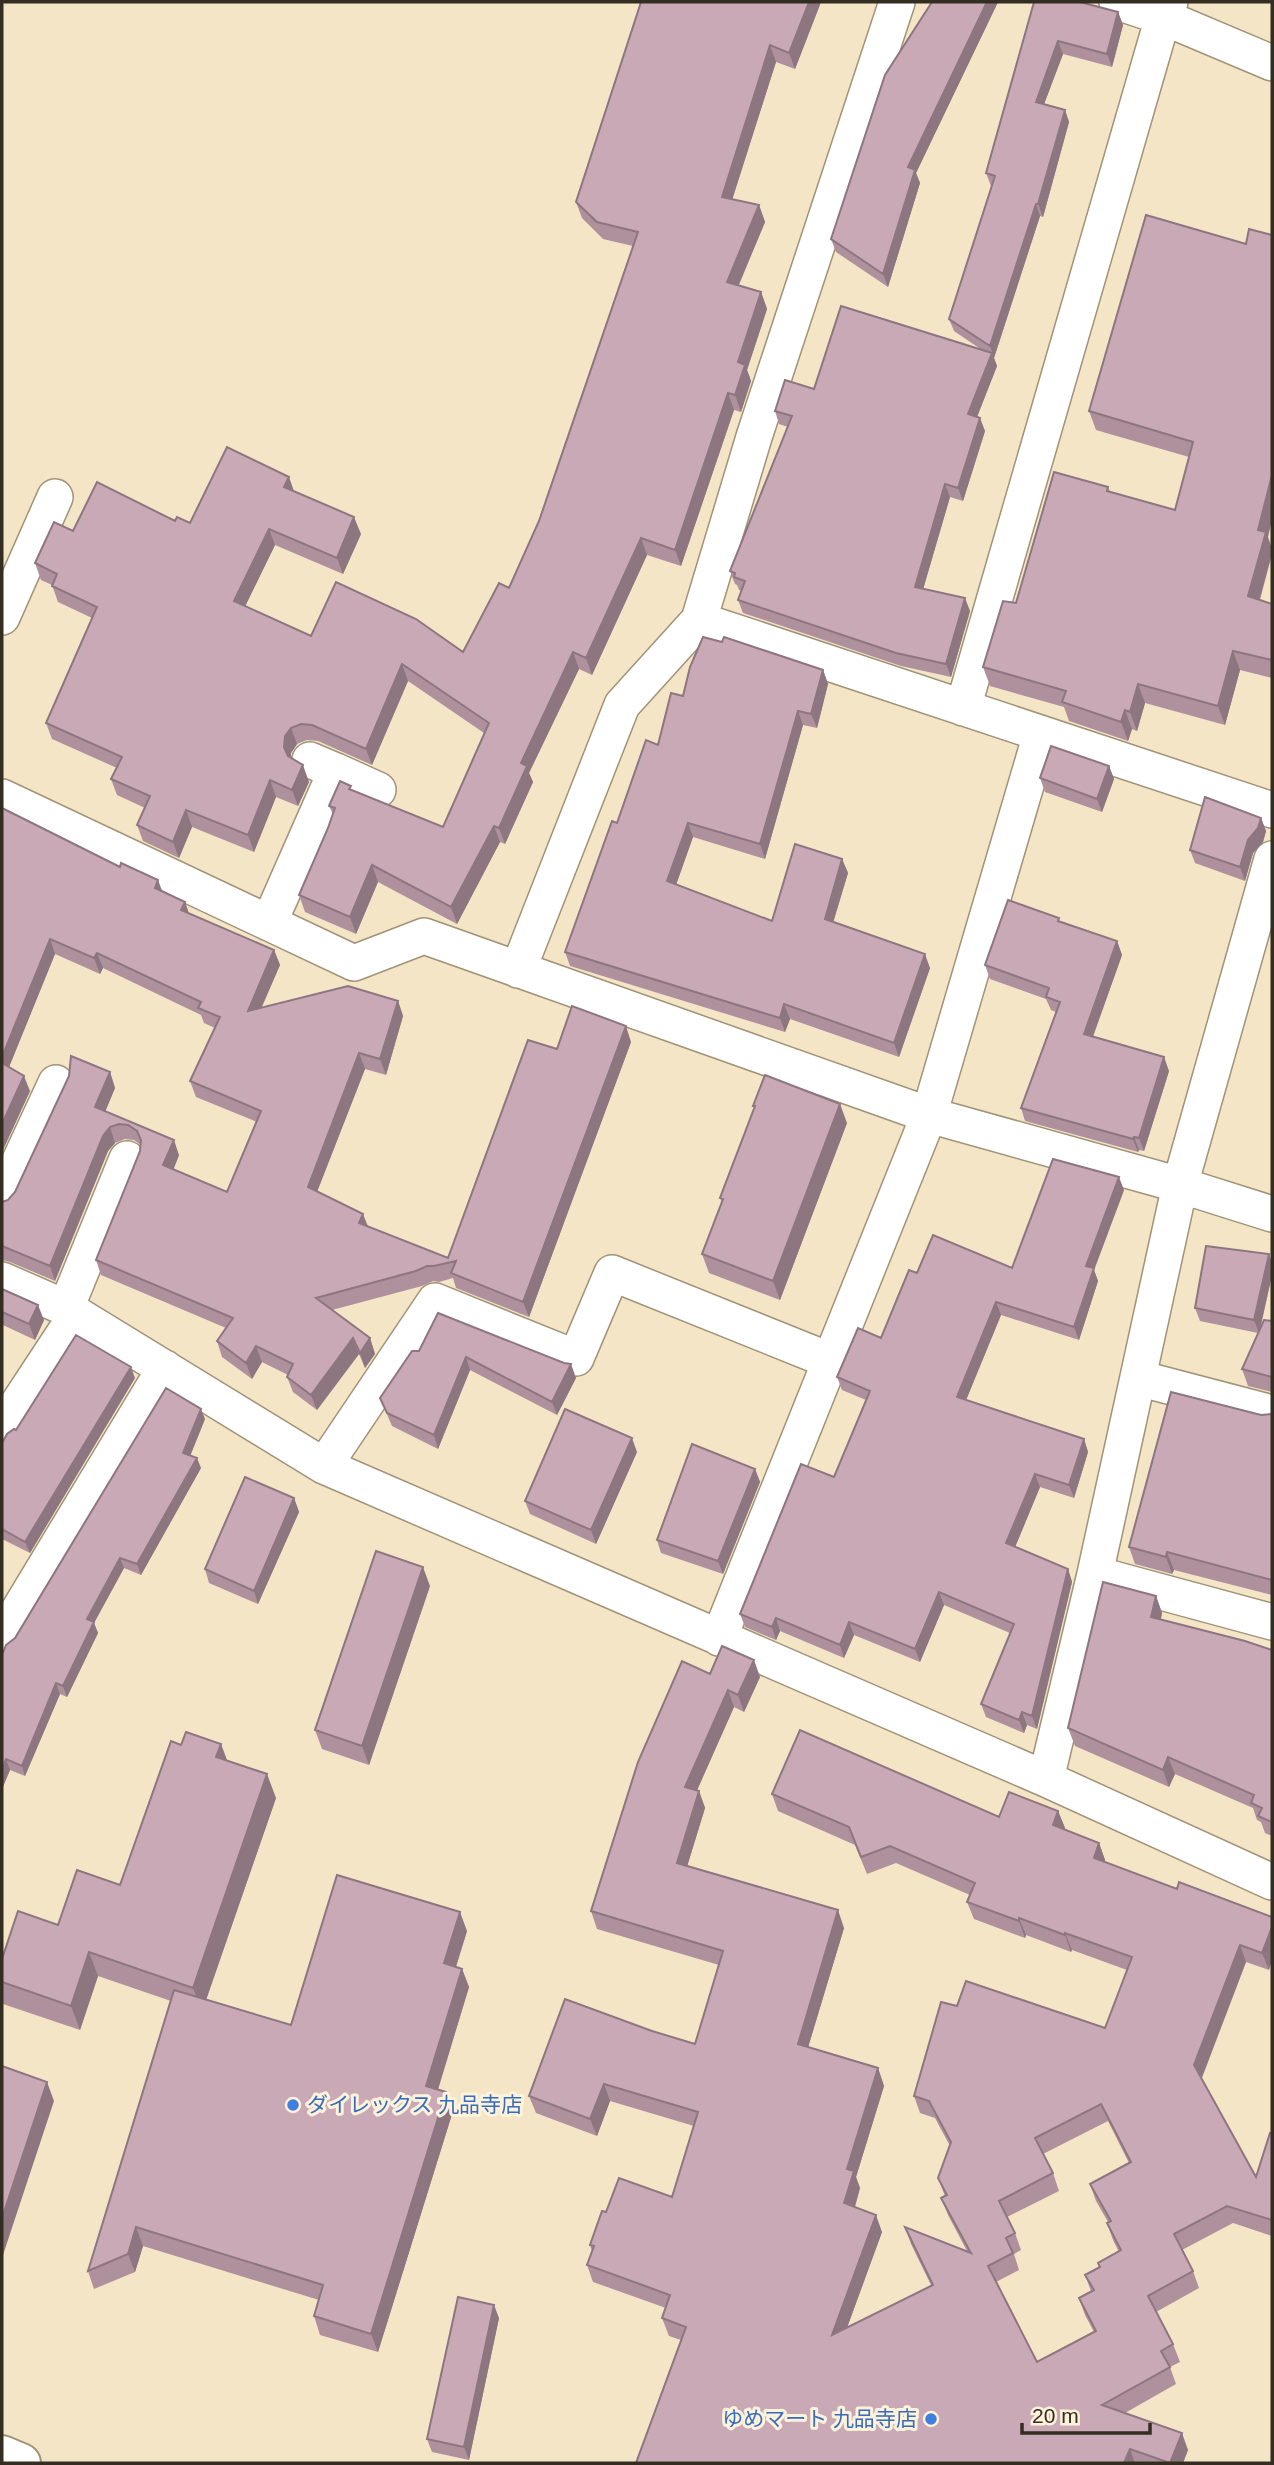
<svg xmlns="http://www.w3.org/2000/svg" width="1274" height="2465" font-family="Arial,'Noto Sans JP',sans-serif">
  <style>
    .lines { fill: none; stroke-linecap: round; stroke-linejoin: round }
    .minor-casing { stroke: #a19377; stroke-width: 38 }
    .tertiary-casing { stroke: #a19377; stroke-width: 42 }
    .minor { stroke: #fff; stroke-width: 35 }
    .tertiary { stroke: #fff; stroke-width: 38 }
    .wall { fill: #ae919d; fill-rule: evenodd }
    .shaded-wall { fill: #8d7680 }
    .building { fill: #caa9b7; stroke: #8d7680; stroke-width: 2; fill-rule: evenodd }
    .shop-dot { fill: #3f7fe0; stroke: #fef2da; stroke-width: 2.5 }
    .labels { text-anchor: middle; stroke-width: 6; stroke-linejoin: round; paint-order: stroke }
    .shop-label { font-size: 21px; fill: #366cbe; stroke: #fef2da; text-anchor: start }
  </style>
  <rect width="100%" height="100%" fill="#f4e5c6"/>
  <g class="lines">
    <g class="minor-casing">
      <path id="minor" d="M1117 2 1163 17 1272 63
        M2 617 55 497
        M699 620 1272 810
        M963 708 1163 17 1170 2
        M336 771 378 790
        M2 797 354 963 424 936 929 1115 1180 1185 1272 1214
        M269 923 336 771 310 760
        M518 970 622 705 699 620 754 437 897 2
        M2 1199 56 1083
        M2 1280 66 1308 324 1466 1046 1779 1272 1882
        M66 1308 127 1159
        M1138 1378 1272 1413
        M2 1428 77 1314
        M324 1466 435 1301 576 1358 612 1273 831 1361
        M1095 1574 1272 1622
        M2 1638 165 1368
        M719 1638 929 1115 1041 734
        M1046 1779 1095 1574 1180 1185 1272 859"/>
    </g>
    <g class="tertiary-casing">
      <path id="tertiary" d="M2 2455 21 2463"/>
    </g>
    <use href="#minor" class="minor"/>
    <use href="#tertiary" class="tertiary"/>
  </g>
  <path class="wall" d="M641 2H821L795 69 776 62 732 199 759 205 765 222 739 285 761 292 767 309 747 370 751 381 741 412 734 410 681 566 647 555 592 675 579 669 529 773 533 782 505 844 500 842 457 924 378 882 356 934 305 912 299 895 328 828 333 814 329 806 352 790 443 827 484 733 408 681 372 765 318 741 307 740 297 744 291 753V758L309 782 298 806 276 797 254 852 192 827 179 858 143 841 137 825 145 808 117 795 111 779 117 768 52 739 46 723 92 618 58 602 52 585 41 580 35 563 73 531 175 521 190 523 294 491 361 534 343 574 275 545 245 606 311 636 463 652 509 588 539 521 633 246 603 239 582 218 576 202Z
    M932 2H998L916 173 920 183 888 287 836 252 831 239Z
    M1034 2 1118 12 1123 25 1112 67 1063 54 1044 104 1065 110 1069 122 1043 217 1040 216 994 358 997 366 977 417 985 431 963 501 950 497 923 589 970 611 951 677 901 666 743 613 738 600 742 591 739 590 737 585 735 584 730 571 788 427 779 424 775 411 814 389 982 350 954 331 949 319 992 186H991L986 173Z
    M1146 215 1272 549V554L1260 600 1272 604V678L1240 670 1225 725 1145 703 1137 731 1132 729 1128 741 1069 721 1064 707 990 686 983 667 1016 603 1108 487 1110 492 1175 510 1189 457 1096 430 1089 411Z
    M823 670 828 684 817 728 803 725 765 859 693 837 676 885 772 921 842 859 848 873 833 922 930 968 899 1057 790 1019 785 1032 570 966 565 952 617 823 658 745Z
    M1109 766 1114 779 1102 812 1045 792 1040 778Z
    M2 808 185 902 189 913 274 950 280 965 262 1007 398 1001 403 1016 386 1075 365 1069 317 1192 368 1226 448 1258 557 1049 631 1042 529 1317 456 1288 453 1278 439 1282 433 1281 422 1286 332 1310 370 1338 375 1354 365 1368 359 1354 317 1410 293 1392 287 1377 288 1375 262 1362 252 1379 222 1357 217 1341 226 1328 101 1275 96 1260 140 1151 141 1145 134 1140 125 1139 115 1143 108 1151 55 1281 10 1262 2 1260V1204L8 1200 110 1072 115 1088 105 1111 179 1155 173 1170 227 1192 257 1122 196 1097 190 1081 215 1028 204 1023 201 1015 103 968 100 974 55 954 9 1067 30 1091 2 1152Z
    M1261 818 1266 831 1263 842 1253 853 1245 881 1195 863 1190 850Z
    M1060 922 1117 941 1122 955 1093 1037 1169 1071 1144 1151 1139 1150 1138 1152 1025 1121 1021 1108 1056 1012 1051 1010 1046 999 990 979 985 965Z
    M753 1106 847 1123 780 1300 709 1273 702 1254 722 1202 720 1198 754 1108Z
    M1124 1190 1094 1270 1098 1281 1079 1340 1001 1315 966 1400 1084 1439 1088 1452 1074 1498 1040 1487 1015 1547 1068 1569 1072 1582 1037 1729 1027 1725 1024 1733 986 1717 981 1704 1010 1633 944 1605 920 1662 854 1635 844 1658 780 1631 776 1640 745 1627 740 1614 834 1477 866 1400 842 1390 837 1377 881 1338 917 1273 1012 1268Z
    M1272 1263V1275L1260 1330 1272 1321V1392L1248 1386 1242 1369 1258 1333 1200 1321 1195 1308Z
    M2 1289 44 1320 35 1340 3 1325 2 1330Z
    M438 1313 576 1378 557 1415 470 1370 438 1449 392 1426 380 1398 419 1351Z
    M135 1378 30 1553 2 1539V1443L16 1430Z
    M1272 1414V1595L1174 1570 1172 1574 1135 1564 1129 1547 1261 1415Z
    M205 1419 190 1455 201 1468 141 1575 124 1568 94 1623 98 1633 67 1697 60 1694 25 1776 10 1770 2 1789 15 1638Z
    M637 1452 596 1544 530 1514 525 1501Z
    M755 1469 760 1482 723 1574 661 1553 657 1540Z
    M294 1498 299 1512 258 1604 209 1583 205 1569Z
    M430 1586 369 1765 322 1749 315 1730Z
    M1156 1596 1162 1613 1161 1619 1272 1650V1836L1265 1833 1261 1822 1257 1820 1253 1808 1175 1774 1169 1787 1075 1746 1068 1728Z
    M710 1674 760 1677 744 1712 734 1707 697 1790 699 1791 705 1808 687 1866 844 1928 808 2047 878 2068 884 2086 856 2177 860 2188 855 2207 882 2232 847 2328 931 2285 911 2244 905 2227 967 2251 948 2215 941 2198 945 2196 938 2178 950 2146 935 2118 920 2113 914 2096 957 2006 1105 2028 1127 1970 1072 1950 1071 1952 1026 1935 1025 1938 974 1919 967 1902 970 1895 896 1863 867 1874 855 1845 778 1811 772 1794 999 1817 1058 1811 1065 1828 1064 1830 1099 1843 1105 1860V1862L1177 1889 1272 1917 1269 1970 1246 1962 1202 2078 1256 2177 1272 2134V2236L1233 2223 1182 2250 1193 2271 1199 2288 1156 2312 1173 2344 1180 2362 1170 2367 1176 2384 1125 2413 1188 2450 1183 2463H636L681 2340 669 2336 662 2318 666 2308 593 2282 587 2265 592 2251 590 2245 606 2212 672 2197 694 2126 610 2101 597 2136 536 2113 529 2096 652 2031 695 2044 719 1965 597 1929 591 1911ZM1108 2121 1129 2163 1090 2184 1096 2201 1108 2222 1107 2223 1113 2240 1119 2252 1098 2263 1099 2268 1085 2275 1091 2291 1079 2298 1085 2315 1094 2332 1037 2362 996 2282 1019 2270 1014 2254 1021 2250 1015 2233 1007 2217 1059 2191 1053 2173 1043 2154Z
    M227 1761 276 1798 206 1999 291 2025 467 1931 456 1967 462 1969 469 1987 438 2090 453 2111 378 2352 320 2335 314 2316 319 2300 143 2246 135 2272 94 2289 88 2271 171 2001 98 1976 80 2030 3 2004 2 1999V1959L58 1925 120 1885Z
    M499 2318 469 2460 432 2452 427 2439Z"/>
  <path class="shaded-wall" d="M809 2H821L795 69 789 53Z
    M987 2H998L916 173 920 183 888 287 883 274 908 167Z
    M1118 12 1123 25 1112 67 1107 54Z
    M1058 41 1063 54 1040 115 1036 102Z
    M770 45 776 62 728 213 722 197Z
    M1065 110 1069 122 1043 217 1038 204Z
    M1036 204 1040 216 994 358 990 346Z
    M759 205 765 222 733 298 727 282Z
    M761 292 767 309 747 370 751 381 741 412 735 395 738 362Z
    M992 353 997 366 973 427 968 414Z
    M728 393 734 410 681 566 675 550Z
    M980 418 985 431 963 501 958 488Z
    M1272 475V520L1268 537 1272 549V554L1255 615 1248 596 1258 530Z
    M289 477 295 494 284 487Z
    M945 484 950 497 920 600 915 587Z
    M354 517 361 534 343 574 337 558Z
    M269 529 275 545 240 617 234 601Z
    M641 538 647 555 592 675 586 658Z
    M965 598 970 611 951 677 946 664Z
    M1233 651 1240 670 1225 725 1218 706Z
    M573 652 579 669 529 773 533 782 505 844 499 828 521 763Z
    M402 664 408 681 372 765 366 749Z
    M823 670 828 684 817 728 811 714Z
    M1138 684 1145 703 1137 731 1130 712Z
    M1125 710 1132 729 1128 741 1121 722Z
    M798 711 803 725 765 859 760 844Z
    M291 728 297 744 291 753 290 763 284 747 285 736Z
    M303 765 309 782 298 806 292 790Z
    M1109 766 1114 779 1102 812 1097 799Z
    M270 780 276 797 254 852 248 835Z
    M186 810 192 827 179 858 173 842Z
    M1261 818 1266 831 1263 842 1253 853 1245 881 1240 867 1248 840Z
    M688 823 693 837 672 896 667 881Z
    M494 826 500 842 457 924 451 907Z
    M842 859 848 873 830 933 825 919Z
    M372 865 378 882 356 934 350 917Z
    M158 880 164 896 155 888Z
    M185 902 190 918 181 910Z
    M50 939 55 954 5 1077 2 1068V1057Z
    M1117 941 1122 955 1089 1047 1084 1034Z
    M274 950 280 965 253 1026 248 1011Z
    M97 953 103 968 100 974 94 958Z
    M925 954 930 968 899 1057 894 1043Z
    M398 1001 403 1016 386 1075 380 1059Z
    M784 1004 790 1019 785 1032 780 1018Z
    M626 1026 631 1042 529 1317 523 1302Z
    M359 1053 365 1069 313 1202 308 1187Z
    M1164 1057 1169 1071 1144 1151 1139 1138Z
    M110 1072 115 1088 101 1122 95 1107Z
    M24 1076 30 1091 2 1152V1124Z
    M840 1104 847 1123 780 1300 773 1281Z
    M110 1127 115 1143 108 1151 55 1281 50 1266 103 1136Z
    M1134 1137 1139 1150 1138 1152 1133 1139Z
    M174 1140 179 1155 169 1181 163 1165Z
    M1119 1177 1124 1190 1094 1270 1098 1281 1079 1340 1074 1327 1086 1266Z
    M363 1214 369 1229 359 1223Z
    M1269 1254 1272 1263V1275L1259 1333 1254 1320Z
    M996 1302 1001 1315 962 1410 957 1397Z
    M38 1305 44 1320 35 1340 29 1324Z
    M353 1338 359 1354 317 1410 311 1395Z
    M370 1338 375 1354 365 1368 360 1353Z
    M256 1346 262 1362 252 1379 246 1363Z
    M466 1357 470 1370 438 1449 434 1435Z
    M571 1364 576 1378 557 1415 552 1402Z
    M131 1367 135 1378 30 1553 25 1542Z
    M201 1409 205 1419 187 1464 183 1453Z
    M632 1438 637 1452 596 1544 591 1530Z
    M1084 1439 1088 1452 1074 1498 1069 1485Z
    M197 1458 201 1468 141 1575 137 1564Z
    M755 1469 760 1482 723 1574 718 1561Z
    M1035 1474 1040 1487 1011 1557 1006 1543Z
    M294 1498 299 1512 258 1604 254 1591Z
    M1167 1552 1174 1570 1172 1574 1166 1557Z
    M120 1558 124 1568 94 1623 98 1633 67 1697 63 1686 87 1619Z
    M423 1567 430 1586 369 1765 362 1746Z
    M1068 1569 1072 1582 1037 1729 1032 1716Z
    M939 1592 944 1605 920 1662 915 1649Z
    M1156 1596 1162 1613 1157 1634 1151 1617Z
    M776 1618 780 1631 776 1640 772 1627Z
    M849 1622 854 1635 844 1658 840 1645Z
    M754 1660 760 1677 744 1712 738 1695Z
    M56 1683 60 1694 25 1776 22 1766Z
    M728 1690 734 1707 691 1804 685 1787Z
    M1022 1712 1027 1725 1024 1733 1019 1720Z
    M221 1744 230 1768 216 1757Z
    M1168 1757 1175 1774 1169 1787 1163 1770Z
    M6 1759 10 1770 2 1789V1770Z
    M267 1774 276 1798 202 2012 193 1988Z
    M699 1791 705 1808 683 1880 677 1863Z
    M1058 1811 1065 1828 1059 1843 1053 1825Z
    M1099 1843 1105 1860 1100 1875 1094 1858Z
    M838 1910 844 1928 804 2061 798 2044Z
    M460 1912 467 1931 451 1982 444 1963Z
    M1019 1918 1026 1935 1025 1938 1019 1921Z
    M1272 1927V1960L1269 1970 1262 1953Z
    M1065 1933 1072 1950 1071 1952 1065 1935Z
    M1240 1945 1246 1962 1200 2082 1194 2065Z
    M89 1952 98 1976 80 2030 71 2006Z
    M462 1969 469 1987 433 2105 426 2086Z
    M878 2068 884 2086 856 2177 860 2188 851 2220 844 2203 847 2169Z
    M47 2082 54 2101 2 2258V2218Z
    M604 2084 610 2101 597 2136 590 2119Z
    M446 2092 453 2111 378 2352 371 2334Z
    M876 2215 882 2232 838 2352 832 2335Z
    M136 2227 143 2246 135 2272 128 2254Z
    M494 2305 499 2318 469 2460 464 2447Z
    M1182 2433 1188 2450 1183 2463H1170Z
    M1130 2449 1135 2463H1124Z"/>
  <path class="building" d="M641 2H809L789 53 770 45 722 197 759 205 727 282 761 292 738 362 745 365 735 395 728 393 675 550 641 538 586 658 573 652 521 763 527 766 499 828 494 826 451 907 372 865 350 917 299 895 328 828 335 808 329 806 340 781 351 786 349 789 443 827 489 723 402 664 366 749 312 725 301 724 291 728 285 736 284 747 288 756 303 765 292 790 270 780 248 835 186 810 173 842 137 825 150 796 111 779 122 757 46 723 97 607 52 586 57 574 35 563 54 522 73 531 97 482 175 521 177 517 190 523 227 447 289 477 284 487 354 517 337 558 269 529 234 601 311 636 336 582 416 619 463 652 499 583 509 588 539 521 638 232 597 222 576 202Z
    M932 2H987L908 167 915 170 883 274 831 239 885 75Z
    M1034 2H1080L1118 12 1107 54 1058 41 1036 102 1065 110 1038 204H1036L990 346 949 319 995 176 986 173Z
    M1146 215 1246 244 1249 229 1272 235V475L1258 530 1266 532 1248 596 1272 604V660L1233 651 1218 706 1138 684 1130 712 1125 710 1121 722 1062 702 1066 691 983 667 1003 601 1016 603 1054 472 1108 487 1107 491 1175 510 1193 442 1089 411Z
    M841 306 992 353 968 414 980 418 958 488 945 484 915 587 965 598 946 664 896 653 738 600 745 581 734 577 735 573 730 571 792 416 775 411 785 380 814 389Z
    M703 637 722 642 724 637 823 670 811 714 798 711 760 844 688 823 667 881 772 921 795 844 842 859 825 919 925 954 894 1043 784 1004 780 1018 565 952 612 821 617 823 646 740 658 745 671 693 683 696 690 667Z
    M1051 746 1109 766 1097 799 1040 778Z
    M1205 797 1261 818 1258 828 1248 840 1240 867 1190 850Z
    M2 808 120 867 121 863 158 880 155 888 185 902 181 910 274 950 248 1011 348 986 398 1001 380 1059 359 1053 308 1187 363 1214 359 1223 448 1258 528 1040 557 1049 572 1006 626 1026 523 1302 451 1273 456 1261 434 1266H427L416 1271 316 1298 370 1338 360 1353 353 1338 311 1395 287 1377 293 1364 256 1346 246 1363 217 1341 233 1318 96 1260 140 1151 141 1140 137 1131 128 1125 119 1124 110 1127 103 1136 50 1266 2 1246V1202L8 1200 15 1192 69 1076 71 1056 110 1072 95 1107 174 1140 163 1165 227 1192 261 1111 190 1081 220 1017 198 1008 201 1002 97 953 94 958 50 939 2 1057Z
    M1008 900 1059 918 1058 921 1117 941 1084 1034 1164 1057 1139 1138 1134 1137 1133 1139 1021 1108 1060 1002 1046 997 1049 988 985 965Z
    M2 1063 24 1076 2 1124Z
    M765 1075 840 1104 773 1281 702 1254 723 1199 720 1198 755 1106H753Z
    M1053 1159 1119 1177 1086 1266 1094 1268 1074 1327 996 1302 957 1397 1084 1439 1069 1485 1035 1474 1006 1543 1068 1569 1032 1716 1022 1712 1019 1720 981 1704 1014 1624 939 1592 915 1649 849 1622 840 1645 776 1618 772 1627 740 1614 801 1464 834 1477 870 1391 837 1377 858 1328 881 1338 909 1270 917 1273 933 1235 1012 1268Z
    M1206 1246 1269 1254 1254 1320 1195 1308Z
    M2 1289 38 1305 29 1324 2 1312Z
    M438 1313 564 1363 571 1364 552 1402 466 1357 434 1435 387 1413 380 1398 412 1351H419Z
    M1264 1320 1272 1321V1377L1242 1369Z
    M76 1335 131 1367 25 1542 2 1529V1443L7 1434 14 1429 16 1430Z
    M166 1388 201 1409 183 1453 197 1458 137 1564 120 1558 87 1619 94 1622 63 1686 56 1683 22 1766 6 1759 2 1770V1655L6 1645 15 1638Z
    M1171 1392 1261 1415 1272 1414V1580L1167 1552 1166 1557 1129 1547Z
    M565 1409 632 1438 591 1530 525 1501Z
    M692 1444 755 1469 718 1561 657 1540Z
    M245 1477 294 1498 254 1591 205 1569Z
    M376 1551 423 1567 362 1746 315 1730Z
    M1103 1582 1156 1596 1151 1617 1245 1641 1272 1650V1822L1258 1816 1262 1808 1251 1803 1254 1795 1168 1757 1163 1770 1068 1728Z
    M722 1646 754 1660 738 1695 728 1690 685 1787 699 1791 677 1863 838 1910 798 2044 878 2068 847 2169 854 2171 844 2203 876 2215 832 2335 933 2285 905 2227 971 2253 941 2198 947 2195 938 2178 951 2142 929 2101 914 2096 941 2002 957 2006 966 1981 1105 2028 1132 1957 1065 1933V1935L1019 1918V1921L967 1902 975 1883 890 1846 861 1857 849 1827 772 1794 800 1730 999 1817 1009 1792 1058 1811 1053 1825 1099 1843 1094 1858 1177 1889 1179 1882 1272 1917V1927L1262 1953 1240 1945 1194 2065 1256 2177 1270 2133 1272 2134V2220L1227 2206 1174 2234 1193 2271 1148 2296 1173 2344 1161 2351 1170 2367 1102 2405 1182 2433 1170 2463 1130 2449 1124 2463H636L686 2327 662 2318 670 2295 587 2265 594 2246 590 2245 602 2211 606 2212 619 2178 672 2197 698 2112 604 2084 590 2119 529 2096 565 1999 652 2031 695 2044 723 1951 591 1911 638 1762 682 1661 710 1674ZM1101 2104 1131 2162 1090 2184 1111 2221 1107 2223 1121 2250 1098 2263 1100 2267 1085 2275 1094 2290 1079 2298 1096 2331 1037 2362 988 2266 1013 2253 1006 2238 1015 2233 999 2201 1053 2173 1035 2138Z
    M186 1732 221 1744 216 1757 267 1774 193 1988 89 1952 71 2006 2 1982V1959L18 1911 58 1925 77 1870 120 1885 171 1741 181 1745Z
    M337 1875 460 1912 444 1963 462 1969 426 2086 446 2092 371 2334 314 2316 323 2285 136 2227 128 2254 88 2271 174 1990 291 2025Z
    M2 2066 47 2082 2 2218Z
    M458 2297 494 2305 464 2447 427 2439Z"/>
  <g class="shop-dot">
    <circle cx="293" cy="2105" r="7"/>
    <circle cx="931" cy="2419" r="7"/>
  </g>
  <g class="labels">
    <g class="shop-label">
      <text x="307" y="2112">ダイレックス 九品寺店</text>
      <text x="917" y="2426" text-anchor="end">ゆめマート 九品寺店</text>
    </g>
  </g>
  <rect width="1274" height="2465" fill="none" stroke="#332d22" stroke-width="7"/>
  <path d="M1022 2423v10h128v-10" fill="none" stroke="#332d22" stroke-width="3.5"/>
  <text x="1032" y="2423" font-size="21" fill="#332d22" stroke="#fef2da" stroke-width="5" paint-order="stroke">20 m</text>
</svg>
